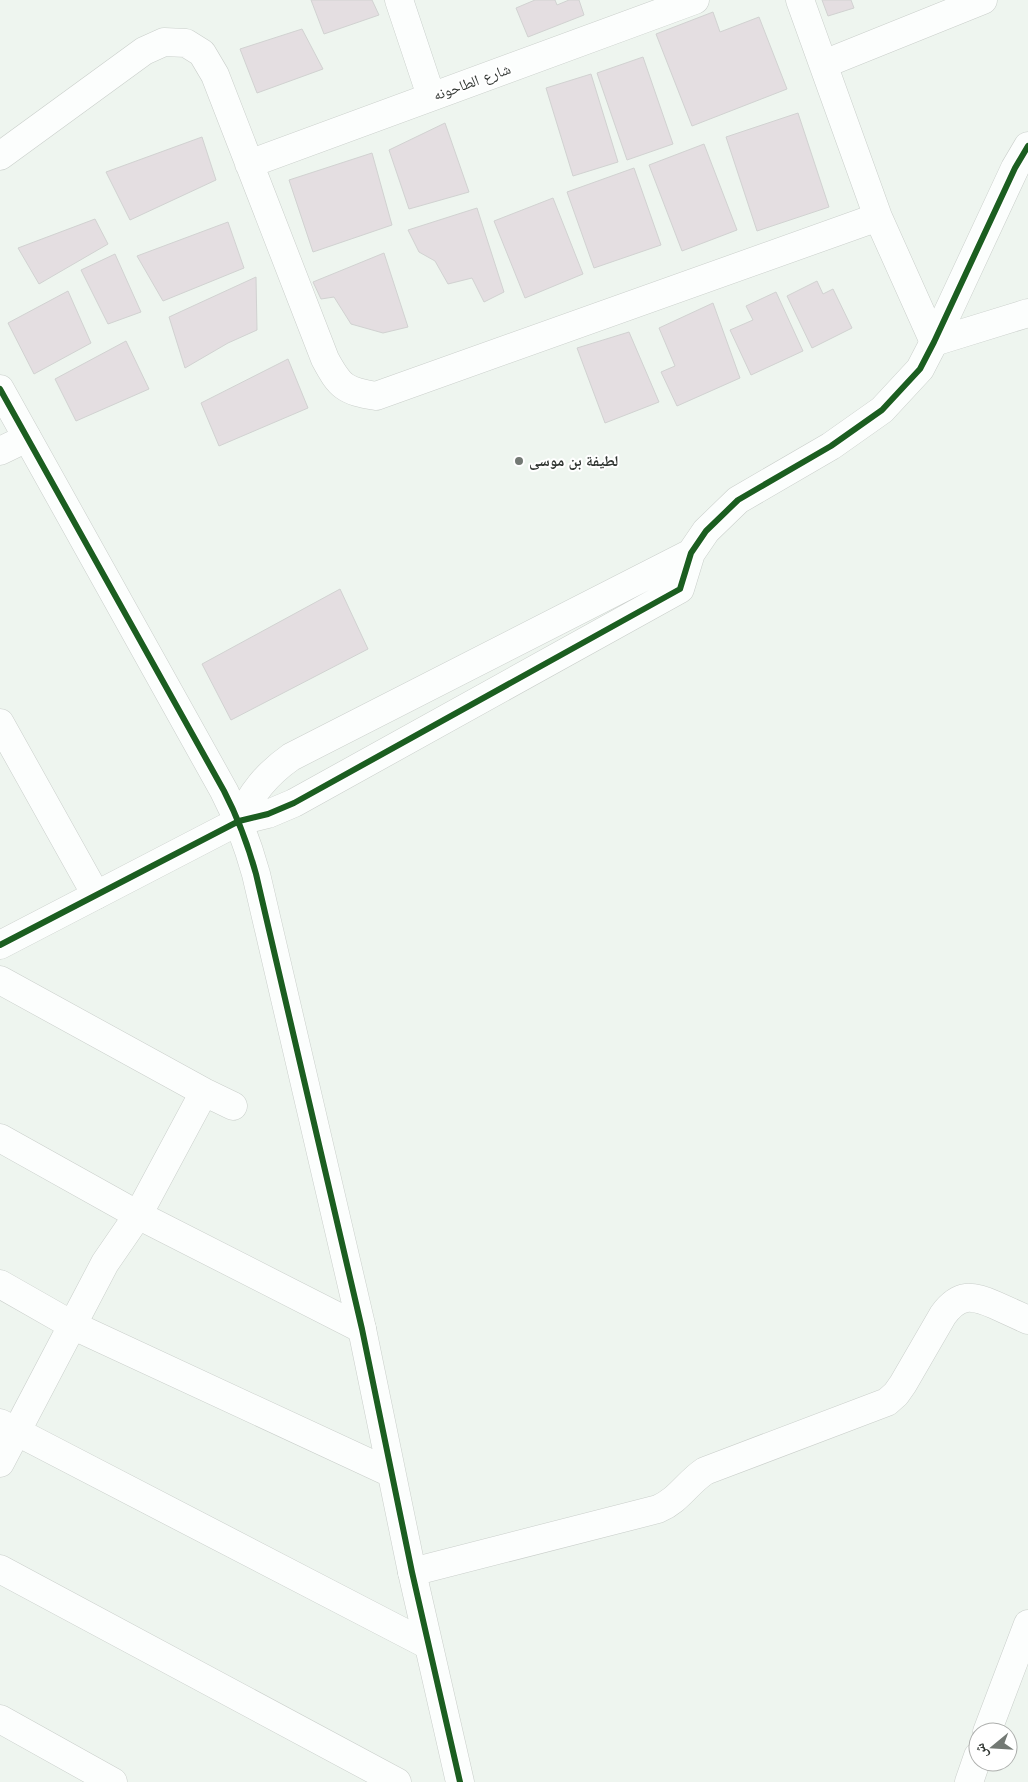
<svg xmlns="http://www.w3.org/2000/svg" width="1028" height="1782" font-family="'Work Sans','Noto Naskh Arabic',sans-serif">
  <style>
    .building { fill: #e4dee1; stroke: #d1d2d1 }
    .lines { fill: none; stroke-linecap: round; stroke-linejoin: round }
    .street-casing { stroke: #cacfcb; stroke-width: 29 }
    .secondary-casing { stroke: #cacfcb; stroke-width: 29 }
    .street { stroke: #fcfefd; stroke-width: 28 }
    .secondary { stroke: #fcfefd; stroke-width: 28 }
    .cycleway-casing { stroke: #fff; stroke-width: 9 }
    .cycleway { stroke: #1b5e20; stroke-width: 6 }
    .poi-dot { fill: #737974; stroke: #fff; stroke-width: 2 }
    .labels { text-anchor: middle; stroke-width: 4; stroke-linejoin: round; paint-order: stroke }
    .street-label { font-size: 15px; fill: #313632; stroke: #fff }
    .poi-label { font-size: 15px; font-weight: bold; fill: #313632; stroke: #fff; text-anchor: start }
  </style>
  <rect width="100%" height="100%" fill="#eef5ef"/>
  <path class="building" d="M311 0H372L379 15 324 34Z
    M535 0H555L557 5 569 0H579L584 15 528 37 516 8Z
    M822 0H851L854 8 828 16Z
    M713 12 720 32 759 17 787 89 692 126 656 34Z
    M302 29 323 69 257 93 240 49Z
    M643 57 673 144 627 160 597 73Z
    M591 74 618 162 573 176 546 88Z
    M798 113 829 207 757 231 726 137Z
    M445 123 469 192 409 209 389 150Z
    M202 137 216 180 130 220 106 172Z
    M704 144 737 230 682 251 649 165Z
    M372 153 392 225 313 252 289 180Z
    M634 168 661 245 594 268 567 192Z
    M553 198 583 274 525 298 494 221Z
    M477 208 504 292 484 302 472 278 448 284 435 261 419 252 408 230Z
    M95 219 108 244 39 284 18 248Z
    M228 222 244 268 163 301 137 256Z
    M384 253 408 327 383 333 351 324 334 297 321 299 313 282Z
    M115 254 141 312 108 324 81 270Z
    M256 277 257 330 228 343 185 368 169 317Z
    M817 281 823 294 833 289 852 328 812 348 787 296Z
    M68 291 91 343 34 374 8 323Z
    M776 292 803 351 751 375 730 330 753 320 746 306Z
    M713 303 740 378 677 406 661 372 675 366 659 328Z
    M629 332 659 402 605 423 577 348Z
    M126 341 149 389 76 421 55 379Z
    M288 359 308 408 219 446 201 403Z
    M340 589 368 649 231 720 202 664Z"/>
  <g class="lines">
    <g class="street-casing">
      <path id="street" d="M399 0 431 96
        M800 0 878 217 934 342 1028 313
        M824 64 983 0
        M0 156 144 51 164 42 186 43 202 53 215 75 325 359C340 387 345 391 376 396L878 217
        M249 164 695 0
        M0 451 27 438
        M0 723 96 895
        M0 980 204 1092 233 1106
        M0 1138 138 1215 362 1329
        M0 1284 72 1325 391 1473
        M0 1423 428 1645
        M0 1463 105 1263 138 1215 204 1092
        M0 1569 397 1782
        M412 1572 658 1509C679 1500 687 1483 705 1471L887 1402 896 1394 903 1384 943 1315C959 1293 972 1295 995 1305 1006 1310 1017 1315 1028 1320
        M0 1719 113 1782
        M987 1732 1028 1624
        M969 1782 978 1756"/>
    </g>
    <g class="secondary-casing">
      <path id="secondary" d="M0 389 224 791C238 818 248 845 256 874L362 1329 412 1572 460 1782
        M239 821C251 793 267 774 291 757L691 553
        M0 945 239 821 268 814 294 803 680 589 691 553 706 531 738 500 831 446 882 410 920 369 934 342 1015 168 1028 146"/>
    </g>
    <use href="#street" class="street"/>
    <use href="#secondary" class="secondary"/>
    <g class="cycleway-casing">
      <path id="cycleway" d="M0 389 224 791C238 818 248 845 256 874L362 1329 412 1572 460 1782
        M0 945 239 821 268 814 294 803 680 589 691 553 706 531 738 500 831 446 882 410 920 369 934 342 1015 168 1028 146"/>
    </g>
    <use href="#cycleway" class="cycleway"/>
  </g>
  <circle class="poi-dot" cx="519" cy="461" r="5"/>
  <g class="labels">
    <g class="street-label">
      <text transform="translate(472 82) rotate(-20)" y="5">شارع الطاحونه</text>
    </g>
    <g class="poi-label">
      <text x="529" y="466">لطيفة بن موسى</text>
    </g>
  </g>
  <g transform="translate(993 1747) rotate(252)"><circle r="24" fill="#ffffff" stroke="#adafad"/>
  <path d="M0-4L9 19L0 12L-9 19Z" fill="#737974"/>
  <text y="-8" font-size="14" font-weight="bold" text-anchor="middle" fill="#313632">ش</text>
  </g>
</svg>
